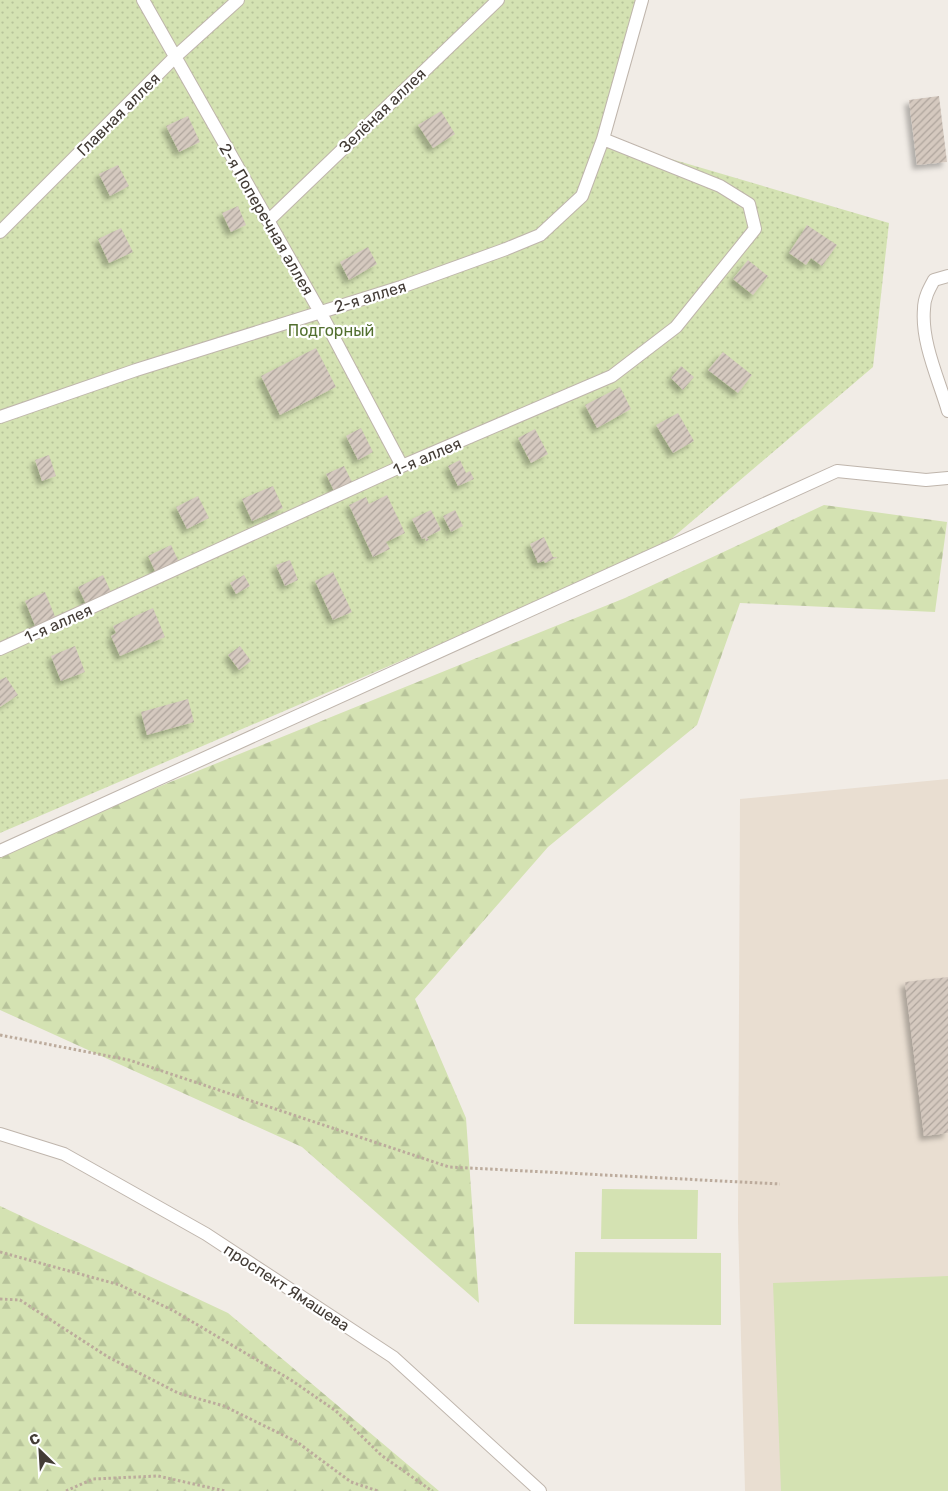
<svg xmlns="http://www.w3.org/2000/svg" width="948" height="1491" font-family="Rubik,sans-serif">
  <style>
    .education { fill: #e9ded1 }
    .green { fill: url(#green-dots) }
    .forest { fill: url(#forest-firs) }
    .pitch { fill: #d4e2b2 }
    .building { fill: url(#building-hatch); filter: url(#shadow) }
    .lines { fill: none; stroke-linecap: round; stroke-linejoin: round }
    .lane-casing { stroke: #bfb5ac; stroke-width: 14 }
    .path { stroke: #bcab9c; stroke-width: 3; stroke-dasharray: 2.5 2.5; stroke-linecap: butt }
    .lane { stroke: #fff; stroke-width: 12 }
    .labels { text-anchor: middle; stroke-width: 4.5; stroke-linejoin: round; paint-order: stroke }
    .street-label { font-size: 16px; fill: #433c36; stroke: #fff }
    .park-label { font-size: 16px; fill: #526f2f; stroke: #fff }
  </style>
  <defs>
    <pattern id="green-dots" width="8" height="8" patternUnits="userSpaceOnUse" patternTransform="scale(1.25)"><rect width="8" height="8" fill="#d4e2b2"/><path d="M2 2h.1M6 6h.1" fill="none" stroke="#b7c39a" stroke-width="1.8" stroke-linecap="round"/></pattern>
    <pattern id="forest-firs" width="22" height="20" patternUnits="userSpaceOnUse" patternTransform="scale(1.25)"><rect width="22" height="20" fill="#d4e2b2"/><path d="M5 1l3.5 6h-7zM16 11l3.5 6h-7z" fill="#b7c39a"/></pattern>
    <pattern id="building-hatch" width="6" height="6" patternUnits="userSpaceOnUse" patternTransform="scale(1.25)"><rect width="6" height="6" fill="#d5c9bf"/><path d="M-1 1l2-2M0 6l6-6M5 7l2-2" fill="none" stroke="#aea49c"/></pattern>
    <filter id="shadow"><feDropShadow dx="-4.5" dy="4.5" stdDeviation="2.5" flood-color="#0004"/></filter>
  </defs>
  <rect width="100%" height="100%" fill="#f1ece6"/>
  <path class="education" d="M948 779V1491H745L738 1222 740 799Z"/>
  <path class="green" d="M0 0H641L603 139 889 223 873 367 657 551 0 833Z"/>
  <path class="forest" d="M824 505 947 522 935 612 740 603 697 725 548 847 415 999 466 1118 479 1303 302 1147 0 1010V851L625 598Z
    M0 1206 228 1313 439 1491H0Z"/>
  <path class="pitch" d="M602 1189 698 1190 697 1239H601Z
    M575 1252 721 1253V1325L574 1324Z
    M948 1276V1491H781L773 1283Z"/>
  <path class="building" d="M939 96 947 162 917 165 909 100Z
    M441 111 455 134 433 148 418 125Z
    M188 116 200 142 179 152 166 126Z
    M118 165 129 186 110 196 99 174Z
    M238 206 246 225 231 232 222 213Z
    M807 225 837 245 822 266 811 258 806 265 789 253Z
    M121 228 133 252 109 263 98 239Z
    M368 247 377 264 349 280 340 262Z
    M748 260 768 276 753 295 733 279Z
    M316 348 336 387 280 415 261 376Z
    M723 352 752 375 738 393 708 370Z
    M681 366 694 377 683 390 671 378Z
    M620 387 631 409 597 428 585 405Z
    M678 413 694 441 673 453 656 425Z
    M361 428 373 452 358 460 346 436Z
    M535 429 548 454 531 463 518 438Z
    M49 455 56 476 42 481 35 460Z
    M460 460 466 473 470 471 474 479 458 486 448 466Z
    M344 466 353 484 335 493 326 474Z
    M273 486 283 508 252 521 242 499Z
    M387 495 405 533 386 542 390 549 373 557 349 505 366 497 369 504Z
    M198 496 209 518 187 529 176 507Z
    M431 510 441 530 427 537 429 540 426 541 425 538 422 539 412 519Z
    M455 510 463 526 451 532 443 516Z
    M544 537 553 557H558L545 563 544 561 538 563 530 544Z
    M171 545 179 562 156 573 148 556Z
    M290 560 298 580 285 586 276 565Z
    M333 572 352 612 333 620 315 581Z
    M103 575 111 592 86 604 78 587Z
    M244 575 250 586 236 594 230 583Z
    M45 592 56 619 36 628 25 601Z
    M153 608 165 637 120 656 111 636 116 633 113 626Z
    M75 646 85 672 61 681 51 656Z
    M240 646 251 661 239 670 228 655Z
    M6 677 18 695 0 707V680Z
    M188 699 194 722 147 735 141 712Z
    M948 977V1133L924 1136 905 982Z"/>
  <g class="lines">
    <g class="lane-casing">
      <path id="lane" d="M143 0 324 319 402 466
        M268 221 498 0
        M0 232 175 57 238 0
        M948 276 934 280C929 289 924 298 924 309 921 342 939 380 948 411
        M0 417 136 370 401 287 506 249 540 235 582 196 603 139
        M0 649 402 466 612 376 676 327 755 229 749 204 720 186 603 139 642 0
        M0 851 837 471 926 480 948 478
        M0 1134 64 1154 206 1234 393 1357 540 1491"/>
    </g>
    <path class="path" d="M0 1035 129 1060 449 1167 780 1184
      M0 1252 120 1285 174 1311 291 1380 336 1411 381 1455 432 1491
      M0 1299 20 1300 108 1357 178 1393 224 1406 297 1442 351 1482 378 1491
      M66 1491 93 1479 158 1476 225 1491"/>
    <use href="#lane" class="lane"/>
  </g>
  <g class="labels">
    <g class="street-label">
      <text transform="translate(382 110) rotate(-44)" y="6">Зелёная аллея</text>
      <text transform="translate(118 114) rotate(-45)" y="6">Главная аллея</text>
      <text transform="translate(267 219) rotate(60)" y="6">2-я Поперечная аллея</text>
      <text transform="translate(370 296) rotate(-17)" y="6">2-я аллея</text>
      <text transform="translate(427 456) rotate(-23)" y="6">1-я аллея</text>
      <text transform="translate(58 623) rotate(-24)" y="6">1-я аллея</text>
      <text transform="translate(287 1287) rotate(33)" y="6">проспект Ямашева</text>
    </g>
    <g class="park-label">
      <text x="331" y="336">Подгорный</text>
    </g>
  </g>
  <g transform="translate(40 1451) rotate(335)" stroke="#ffffff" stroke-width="4" paint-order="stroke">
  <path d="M0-4L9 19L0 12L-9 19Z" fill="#433c36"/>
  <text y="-8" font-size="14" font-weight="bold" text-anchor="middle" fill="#433c36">С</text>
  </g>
</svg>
